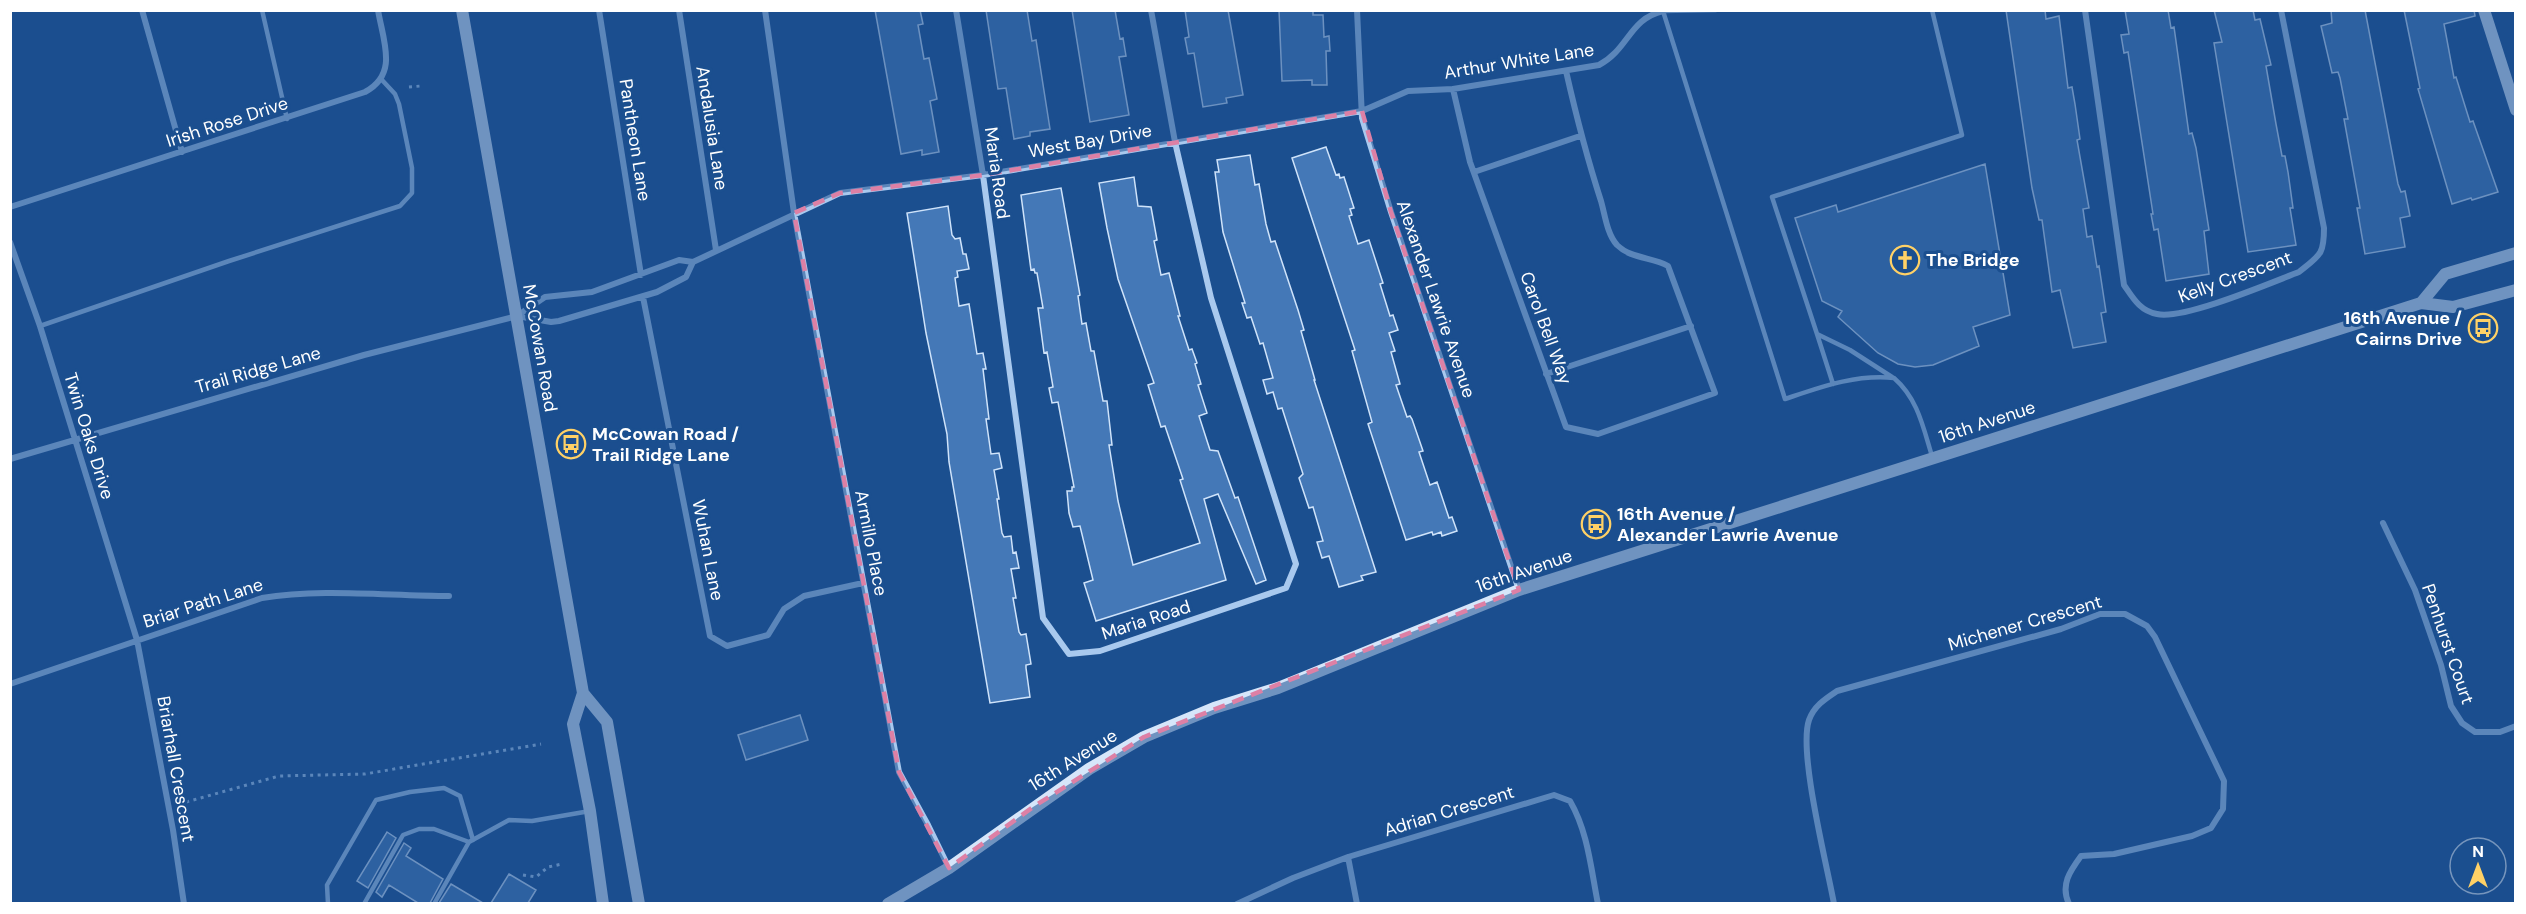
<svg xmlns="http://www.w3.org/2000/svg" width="2526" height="914" font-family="'DM Sans',sans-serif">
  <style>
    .building { fill: #4478b7; stroke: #cfe3fa; stroke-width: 1.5 }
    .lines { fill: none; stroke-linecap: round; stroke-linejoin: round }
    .path { stroke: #a9c9ee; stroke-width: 3; stroke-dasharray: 3 4.5; stroke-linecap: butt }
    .lane { stroke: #a9c9ee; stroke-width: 4.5 }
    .street { stroke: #a9c9ee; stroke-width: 6 }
    .secondary { stroke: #d6e6fa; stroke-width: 12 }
    .marked { fill: none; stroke: #dd80a5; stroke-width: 4.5; stroke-dasharray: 12 8; stroke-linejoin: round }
    .labels { text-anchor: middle; stroke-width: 6; stroke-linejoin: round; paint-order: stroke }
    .street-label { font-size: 18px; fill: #fff; stroke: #1b4f8f }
    .poi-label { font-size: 18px; font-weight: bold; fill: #fff; stroke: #1b4f8f; text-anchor: start }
  </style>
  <rect width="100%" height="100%" fill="#1b4f8f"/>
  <path class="building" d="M875 10H920L923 24 918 25 924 59 929 58 937 99 930 101 939 152 922 155V150L901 154Z
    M986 10H1027L1032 41 1036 40 1050 129 1030 132V136L1014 139 1006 88 998 89Z
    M1072 10H1115L1120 39 1123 38 1126 56 1119 57 1129 115 1090 122Z
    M1185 10H1228L1243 95 1226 98 1227 103 1203 107 1194 53 1188 54 1185 38 1189 37Z
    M1279 10H1313V15H1323L1324 37 1329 36 1330 51H1326L1327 85H1312V80L1282 81Z
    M2006 10H2045L2046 19 2059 16 2068 88 2072 87 2075 104 2080 139 2077 140 2089 208 2083 209 2087 237 2092 236 2097 267 2099 266 2106 312 2101 313 2106 342 2073 348 2060 290 2052 292 2042 220H2039L2032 188Z
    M2125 10H2168L2171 28 2174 27 2189 134 2192 133 2196 148 2209 230 2204 231 2209 274 2166 281 2158 229 2154 230 2151 214H2153L2128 52 2124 53 2121 35 2129 34Z
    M2214 10H2253L2255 20 2260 19 2271 65 2266 66 2276 124 2282 156H2285L2288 172 2293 208H2290L2296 245 2248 252 2214 43 2222 42Z
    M2331 10H2365L2398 184 2401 192 2405 191 2410 216 2400 218 2405 247 2365 254 2357 208H2360L2344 119H2348L2340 78 2338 72 2332 73 2321 26 2332 23Z
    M2404 10H2474L2475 16 2444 24 2454 78 2456 77 2470 122 2473 121 2498 192 2472 200 2471 198 2452 204 2418 89 2420 88Z
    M1326 147 1336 175 1339 174 1340 178 1344 177 1353 205 1354 208 1350 209 1352 215 1349 216 1358 244 1369 240 1383 283 1380 284 1390 316 1393 315 1398 330 1389 333 1395 351 1391 352 1400 384 1396 385 1407 417 1410 416 1412 419 1423 451 1419 452 1430 485 1437 482 1449 518 1452 517 1457 531 1442 536 1441 532 1433 535 1432 532 1406 540 1368 424 1372 422 1352 351 1355 350 1292 158Z
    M1250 155 1255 185 1259 184 1266 224 1271 242 1275 241 1298 310 1304 330 1301 331 1315 380H1314L1376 572 1361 576 1363 580 1339 587 1329 556 1322 558 1317 542 1323 541 1313 507 1309 508 1299 478 1303 474 1282 408 1278 409 1273 392 1267 394 1263 380 1273 378 1263 343 1260 344 1251 317 1247 318 1242 303H1245L1223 232 1215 172H1219L1217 160Z
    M1985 164 2010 315 1973 327 1979 346 1933 365 1915 367 1898 364 1878 353 1838 317 1842 311 1822 301 1795 218 1836 205 1838 212Z
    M1134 177 1138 206 1151 207 1157 240 1154 241 1161 275 1169 273 1180 316H1178L1189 350 1192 349 1197 363 1195 364 1201 384 1198 385 1207 413 1199 416 1210 450 1218 451 1235 498 1238 497 1266 580 1256 584 1218 494 1204 499 1226 580 1096 621 1084 583 1093 580 1080 526 1073 527 1069 513 1067 491H1072V487H1074L1058 402 1052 403 1049 388 1053 387 1047 352 1044 353 1038 308H1043L1037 273H1035L1034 269 1031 270 1021 195 1061 188 1080 295 1078 296 1082 324 1086 323 1091 351H1094L1103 401H1107L1112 445H1109L1118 501 1133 565 1200 543 1180 480 1183 479 1165 426 1161 427 1148 385 1154 383 1118 279 1107 228 1099 183Z
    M948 206 952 235 955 239 960 238 963 254H966L969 269 957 271 958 277 955 278 959 306 969 304 977 354 983 353 986 369H983L989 419H986L991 454 999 453 1002 468 994 470 999 499H997L1002 533 1004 537 1011 536 1013 553 1016 552 1019 568 1011 569 1016 598H1013L1019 632 1021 635 1026 634 1031 664 1026 665V668L1030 697 990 703 949 462 947 434 926 333 907 213Z
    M800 715 808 740 746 760 738 735Z
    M387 832 396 838 368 888 357 881Z
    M404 843 411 848 406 856 443 879 430 903H418L389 885 382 897 376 892Z
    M509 874 536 890 528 903H491Z
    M451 884 483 903H439Z"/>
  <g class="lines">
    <path class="path" d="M409 87 421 86
      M179 804 279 776 365 774 541 744
      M523 875 536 877 548 867 562 864"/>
    <path class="lane" d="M262 10 287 119
      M1716 10 1663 11 1785 399C1821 387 1856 374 1894 378 1918 399 1923 427 1932 456
      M40 326 229 261 400 206 412 193V168L399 104 395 94 382 80
      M1817 334 1833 384
      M1892 377 1850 350 1817 334 1772 197 1962 135 1932 10
      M328 904 327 885 376 800 410 792 444 788 460 796 473 840
      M364 904 403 835 419 829H434L469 842
      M434 904 469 842 509 820 532 821 590 811"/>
    <path class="street" d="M142 10 182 152
      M599 10 641 275
      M679 10 716 250
      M765 10 794 213 899 772 928 825 949 868
      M956 10 983 175 1043 618 1069 654 1100 651 1286 588 1296 564 1211 298 1175 142 1151 10
      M1357 10 1362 118 1391 212 1519 590
      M2085 10 2124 285C2133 298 2140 311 2157 314 2184 320 2270 283 2299 272 2320 255 2324 255 2324 228L2281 10
      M1453 89 1470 162 1566 427 1598 434 1715 393 1668 266C1653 257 1631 259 1617 245 1607 234 1605 215 1601 201 1587 158 1576 115 1566 71
      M1474 172 1580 136
      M10 207 365 92C399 74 383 41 378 10
      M10 242 40 326 137 640 173 830 184 904
      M643 297 710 636 727 646 768 635 784 609 804 596 863 583
      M517 316 551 322 559 321 657 292 686 277 693 262 840 193 983 175 1362 111 1408 91 1453 89 1599 65C1629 49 1629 19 1663 11
      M1546 374 1691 326
      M10 459 364 355 517 316 545 297 592 292 679 260 693 262
      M2383 523 2415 590 2441 665 2451 706 2462 723 2475 732H2500L2516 726
      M10 684 262 598C321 588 388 596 449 596
      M1348 857 1357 904
      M1237 904 1293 878 1348 857 1554 795 1570 801C1588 832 1591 869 1598 904
      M1834 904C1827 865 1798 752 1809 720 1814 706 1825 699 1837 691L2061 629 2100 614H2125L2147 626 2155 637 2224 781 2223 809 2211 828 2192 836 2114 854 2081 856C2070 871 2060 885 2069 904"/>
    <path class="secondary" d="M462 10 583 693 607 722 639 904
      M2484 10 2516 110
      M2421 303 2445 274 2516 253
      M583 693 573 724 590 811 603 904
      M888 904 949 868 1089 769 1144 737 1214 708 1278 688 1519 590 2421 303 2453 307 2516 290"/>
  </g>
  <path d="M0 0H2526V914H0ZM1362 111 1391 212 1519 590 1144 737 1033 807 949 868 899 772 794 213 840 193 983 175Z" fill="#1b4f8f" fill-opacity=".55" fill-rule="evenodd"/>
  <path class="marked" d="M1362 111 1391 212 1519 590 1144 737 1033 807 949 868 899 772 794 213 840 193 983 175Z"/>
  <defs>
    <g id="church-ring" transform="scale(1.5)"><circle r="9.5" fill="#1b4f8f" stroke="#ffd166" stroke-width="1.5"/><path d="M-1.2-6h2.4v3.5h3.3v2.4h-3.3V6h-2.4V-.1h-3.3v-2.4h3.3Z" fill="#ffd166"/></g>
    <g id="bus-ring" transform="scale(1.5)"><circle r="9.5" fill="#1b4f8f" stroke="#ffd166" stroke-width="1.5"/><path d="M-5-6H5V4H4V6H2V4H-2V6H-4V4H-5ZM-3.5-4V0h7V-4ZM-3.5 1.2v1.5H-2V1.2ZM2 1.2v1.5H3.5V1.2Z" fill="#ffd166"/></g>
  </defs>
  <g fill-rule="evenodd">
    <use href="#church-ring" x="1905" y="260"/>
    <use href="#bus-ring" x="2483" y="328"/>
    <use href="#bus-ring" x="571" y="444"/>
    <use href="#bus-ring" x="1596" y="524"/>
  </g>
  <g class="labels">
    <g class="street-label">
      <text transform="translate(1519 61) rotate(-9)" y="6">Arthur White Lane</text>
      <text transform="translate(227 122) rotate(-18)" y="6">Irish Rose Drive</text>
      <text transform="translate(712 128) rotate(81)" y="6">Andalusia Lane</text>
      <text transform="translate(635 140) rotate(81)" y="6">Pantheon Lane</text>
      <text transform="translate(1090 141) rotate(-10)" y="6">West Bay Drive</text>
      <text transform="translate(997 173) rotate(82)" y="6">Maria Road</text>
      <text transform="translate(2235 277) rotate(-20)" y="6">Kelly Crescent</text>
      <text transform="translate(1436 299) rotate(71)" y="6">Alexander Lawrie Avenue</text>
      <text transform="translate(1546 328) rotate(70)" y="6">Carol Bell Way</text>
      <text transform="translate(540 348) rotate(80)" y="6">McCowan Road</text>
      <text transform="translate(258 370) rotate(-16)" y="6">Trail Ridge Lane</text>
      <text transform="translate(1987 422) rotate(-18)" y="6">16th Avenue</text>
      <text transform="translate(89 436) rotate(73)" y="6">Twin Oaks Drive</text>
      <text transform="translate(871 543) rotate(79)" y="6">Armillo Place</text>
      <text transform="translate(708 550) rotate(79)" y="6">Wuhan Lane</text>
      <text transform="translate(1524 571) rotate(-19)" y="6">16th Avenue</text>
      <text transform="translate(203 603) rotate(-18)" y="6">Briar Path Lane</text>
      <text transform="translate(1146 620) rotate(-18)" y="6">Maria Road</text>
      <text transform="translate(2025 623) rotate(-16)" y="6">Michener Crescent</text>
      <text transform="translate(2448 644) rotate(71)" y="6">Penhurst Court</text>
      <text transform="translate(1073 760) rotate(-32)" y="6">16th Avenue</text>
      <text transform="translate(176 769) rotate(80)" y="6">Briarhall Crescent</text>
      <text transform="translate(1449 811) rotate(-17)" y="6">Adrian Crescent</text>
    </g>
    <g class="poi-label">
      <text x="1926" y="266">The Bridge</text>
      <text x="2462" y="324" text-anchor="end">16th Avenue /<tspan x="2462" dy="21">Cairns Drive</tspan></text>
      <text x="592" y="440">McCowan Road /<tspan x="592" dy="21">Trail Ridge Lane</tspan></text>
      <text x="1617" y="520">16th Avenue /<tspan x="1617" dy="21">Alexander Lawrie Avenue</tspan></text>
    </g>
  </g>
  <rect width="2526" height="914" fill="none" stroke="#ffffff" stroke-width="24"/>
  <g transform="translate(2478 866)"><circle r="28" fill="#1b4f8f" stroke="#7695bc" stroke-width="1.5"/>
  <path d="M0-4.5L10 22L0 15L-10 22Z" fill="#ffd166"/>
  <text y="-9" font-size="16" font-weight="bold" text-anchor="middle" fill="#ffffff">N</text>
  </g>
</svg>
